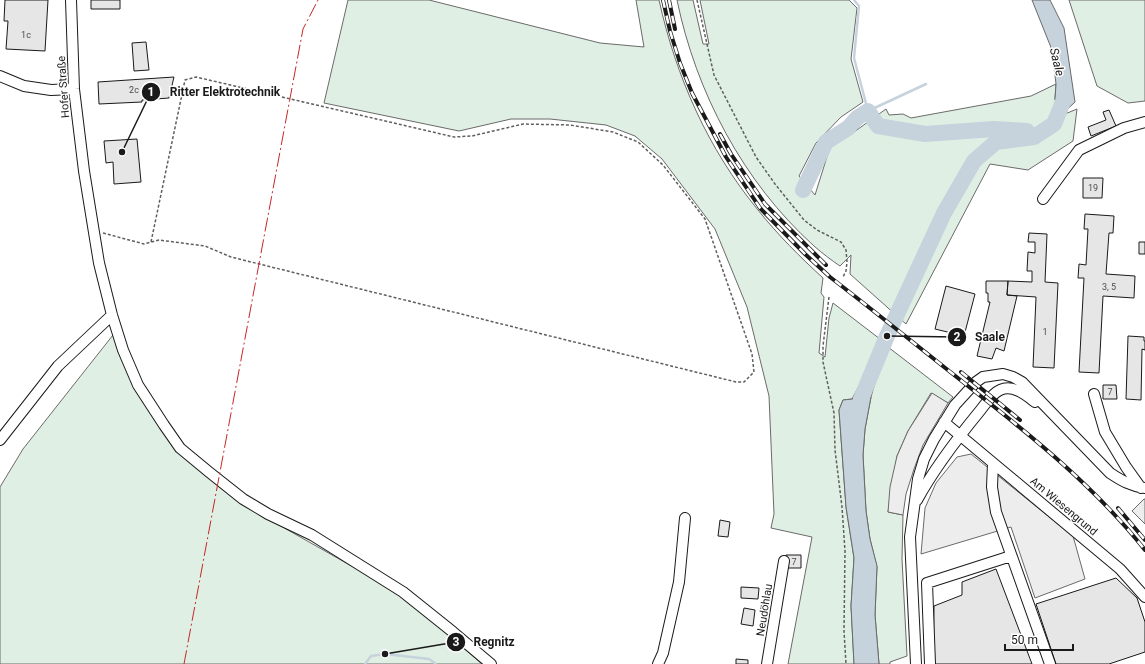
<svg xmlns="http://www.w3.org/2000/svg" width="1145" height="664" font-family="Roboto,sans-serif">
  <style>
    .green { fill: #e0efe3; stroke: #6a6a6a }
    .parking { fill: #ededed; stroke: #6a6a6a }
    .water { fill: #c6d2dc; stroke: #6a6a6a }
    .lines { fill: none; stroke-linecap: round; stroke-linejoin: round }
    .stream { stroke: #c6d2dc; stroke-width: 2.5 }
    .river { stroke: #c6d2dc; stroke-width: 16 }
    .building { fill: #e6e6e6; stroke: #1a1a1a }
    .minor-casing { stroke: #1a1a1a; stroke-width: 12 }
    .path { stroke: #5f5f5f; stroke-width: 1.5; stroke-dasharray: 3 2; stroke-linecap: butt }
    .minor { stroke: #fff; stroke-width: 10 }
    .rail-casing { stroke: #1a1a1a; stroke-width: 4 }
    .rail { stroke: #fff; stroke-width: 2.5; stroke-dasharray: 8; stroke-linecap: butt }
    .power { stroke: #c62828; stroke-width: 1; stroke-dasharray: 14 3 2 3; stroke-linecap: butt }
    .labels { text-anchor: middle; stroke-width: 3; stroke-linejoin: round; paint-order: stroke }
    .number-label { font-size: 9px; fill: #4d4d4d }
    .street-label { font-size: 11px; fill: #1a1a1a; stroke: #fff }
    .water-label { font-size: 12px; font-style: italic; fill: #1a1a1a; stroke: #fff }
    .leader { fill: none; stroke: #1a1a1a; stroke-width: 1.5 }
    .callout-dot { fill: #1a1a1a; stroke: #fff; stroke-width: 1.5 }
    .mark-label { font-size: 12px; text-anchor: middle; font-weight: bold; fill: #fff }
    .callout-label { font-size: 12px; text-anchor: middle; font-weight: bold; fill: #1a1a1a; stroke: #fff; stroke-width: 3; stroke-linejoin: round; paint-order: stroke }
  </style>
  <rect width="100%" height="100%" fill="#fff"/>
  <path class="green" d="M348 0H429L600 43 644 47 636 0H659C676 77 708 149 758 210 778 235 800 257 823 278L821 293 824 297 819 353 825 357 829 318 833 303 880 339 859 386 852 399 843 400 839 410 846 507 854 558 851 606 854 664H788L812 537 771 528 774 514 769 396 747 307 715 229 662 159 635 136 606 125 550 119H511L459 131 324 103Z
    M677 0H693L703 44H709L700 0H849L857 8 851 59 863 102 841 117 816 143 799 176 815 195 831 144 854 132 886 109 889 115 903 114 911 118 1031 96 1056 84 1055 99 1060 116 1077 109 1073 141 1028 170 990 164 906 324 850 274 851 255 840 266C831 260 822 253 814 246 743 182 696 92 677 0Z
    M1069 0H1145V101L1128 103 1097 86Z
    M113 335 186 455 272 521 401 594 482 664H0V487L23 449Z
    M888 347 953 397 948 403 931 393 908 431 897 456 888 512 903 515 902 559 907 656 890 662V664H879L875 615 877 567 870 539 866 511 863 455 865 429 871 397 877 376Z"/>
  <path class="parking" d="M932 393 948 403 923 445 914 469 906 494 903 515 888 512 890 487 897 456 908 431Z
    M971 454 1073 536 1085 579 1035 598 1011 527 921 554 925 508 936 483 957 457Z
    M1144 499H1145V524L1132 511Z"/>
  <path class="water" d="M1032 0H1050L1064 28 1075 102 1060 116 1055 99 1056 84 1052 50Z
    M871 397 865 429 863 455 866 511 870 539 877 566 875 615 879 664H854L851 606 854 558 846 507 839 410 843 400Z"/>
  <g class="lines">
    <path class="stream" d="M854 0 859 6 854 58 868 111 926 84
      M365 664 371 656 385 654 429 659 436 664"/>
    <path class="river" d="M803 190 826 142 848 128 857 118 868 111 878 126 925 134 994 129 1027 131
      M856 421 861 399 887 336 944 213 974 161 996 142 1034 137 1054 124 1065 97 1064 93"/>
  </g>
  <path class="building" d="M5 0H48L45 51 6 49 8 21H4Z
    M91 0H120V9H91Z
    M146 42 149 70 134 71 132 43Z
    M174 77 169 98 142 100V102L99 104 98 82Z
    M1109 110 1116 126 1091 136 1088 127 1106 120 1103 112Z
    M137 139 141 182 114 184 113 162 106 163 104 141Z
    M1083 178H1103L1102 198H1083Z
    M1085 214 1114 216 1113 233H1109L1106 274 1135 276 1134 298 1103 296 1099 373 1079 372 1084 278H1078L1079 264 1086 265 1088 229H1084Z
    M1029 233 1047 234 1045 282 1058 283 1054 368 1033 367 1036 297 1007 295 1008 281 1032 282V271H1027L1028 252 1035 253V242H1028Z
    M1139 242H1145V254H1139Z
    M986 281H1008L1007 295 1017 296 1004 351 996 348 992 359 977 356 990 302H988V293H986Z
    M946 286 975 294 964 336 935 329Z
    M1128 336 1144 337V341H1145V350L1142 349 1141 400 1126 399Z
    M1103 385H1116L1117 399H1103Z
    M720 520 730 522 728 537 718 536Z
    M786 555H801V568H786Z
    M996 569 1032 664H933L934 606 962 595V582Z
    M1116 578 1137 598 1145 622V652L1109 664H1056L1036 604Z
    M741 587 759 588 758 599 741 598Z
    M744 608 755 610 753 626 741 624Z
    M736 659 748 660V664H736Z"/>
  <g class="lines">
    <g class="minor-casing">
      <path id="minor" d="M71 0 74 89 84 171 99 263 112 315 123 350 138 385 164 425 180 448 209 472 243 499 268 514 312 535 403 592 453 632 491 664
        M0 76 24 86 51 90 74 89
        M1043 199 1079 150 1124 128 1145 122
        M1094 394 1105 432 1126 467 1141 488
        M944 422 1120 569 1145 597
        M0 440 58 366 112 315
        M993 463 992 487 996 512 1050 664
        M917 500C934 469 956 440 979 412 985 405 991 394 1000 390 1013 384 1026 395 1035 402
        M658 664 663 653 679 582 685 518
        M767 664 784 561
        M916 664 910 537 918 479 924 459 934 439 955 405 976 382 983 377 1003 374 1013 377 1022 382 1110 473C1122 481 1131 486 1145 488
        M930 664 927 583 1011 556"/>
    </g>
    <path class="path" d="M697 0 714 75 756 157 775 184 804 220 817 230 841 242 846 250 847 262 846 271 843 277
      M103 233 144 244 159 240 205 246 231 257 736 382H744L754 372 752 354 705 219 663 165 638 142 613 132 570 125 523 124 472 136 454 137 196 77 185 80 151 242
      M829 297 823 346V362L834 413 835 450 842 507 845 551 844 631 846 664"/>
    <use href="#minor" class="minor"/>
    <g class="rail-casing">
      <path id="rail" d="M663 0 670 31 680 63 692 93 726 157 760 208 805 254 830 277C878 314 925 352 973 390 1034 438 1096 488 1145 550
        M669 0 675 29
        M720 134 731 154 765 204 826 265
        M961 372 1020 420
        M1118 508 1145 540"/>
    </g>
    <use href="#rail" class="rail"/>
    <path class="power" d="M184 664 303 29 318 0"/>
  </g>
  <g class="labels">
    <g class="number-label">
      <text x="26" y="38">1c</text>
      <text x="134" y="93">2c</text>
      <text x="1093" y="191">19</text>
      <text x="1109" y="290">3, 5</text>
      <text x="1045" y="335">1</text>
      <text x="1110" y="395">7</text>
      <text x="794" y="565">7</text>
    </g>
    <g class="street-label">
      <text transform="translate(63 87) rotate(-94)" y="4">Hofer Straße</text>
      <text transform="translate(1064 506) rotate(40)" y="4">Am Wiesengrund</text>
      <text transform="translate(764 610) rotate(-81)" y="4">Neudöhlau</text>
    </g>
    <g class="water-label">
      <text transform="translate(1057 62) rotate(76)" y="4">Saale</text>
    </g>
  </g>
  <path class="leader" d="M122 152L151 92M887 336L957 337M385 654L456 642"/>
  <g class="callout-dot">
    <circle cx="122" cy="152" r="4"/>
    <circle cx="887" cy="336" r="4"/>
    <circle cx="385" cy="654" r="4"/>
    <circle cx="151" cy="92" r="10"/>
    <circle cx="957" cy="337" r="10"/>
    <circle cx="456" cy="642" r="10"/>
  </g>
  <g class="mark-label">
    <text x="151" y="96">1</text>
    <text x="957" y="341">2</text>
    <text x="456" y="646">3</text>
  </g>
  <g class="callout-label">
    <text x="225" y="96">Ritter Elektrotechnik</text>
    <text x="990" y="341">Saale</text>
    <text x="494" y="646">Regnitz</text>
  </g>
  <path d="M1005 644v6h68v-6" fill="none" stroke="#1a1a1a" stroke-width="2"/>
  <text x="1011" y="644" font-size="12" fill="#1a1a1a" stroke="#ffffff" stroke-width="3" paint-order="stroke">50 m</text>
</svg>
